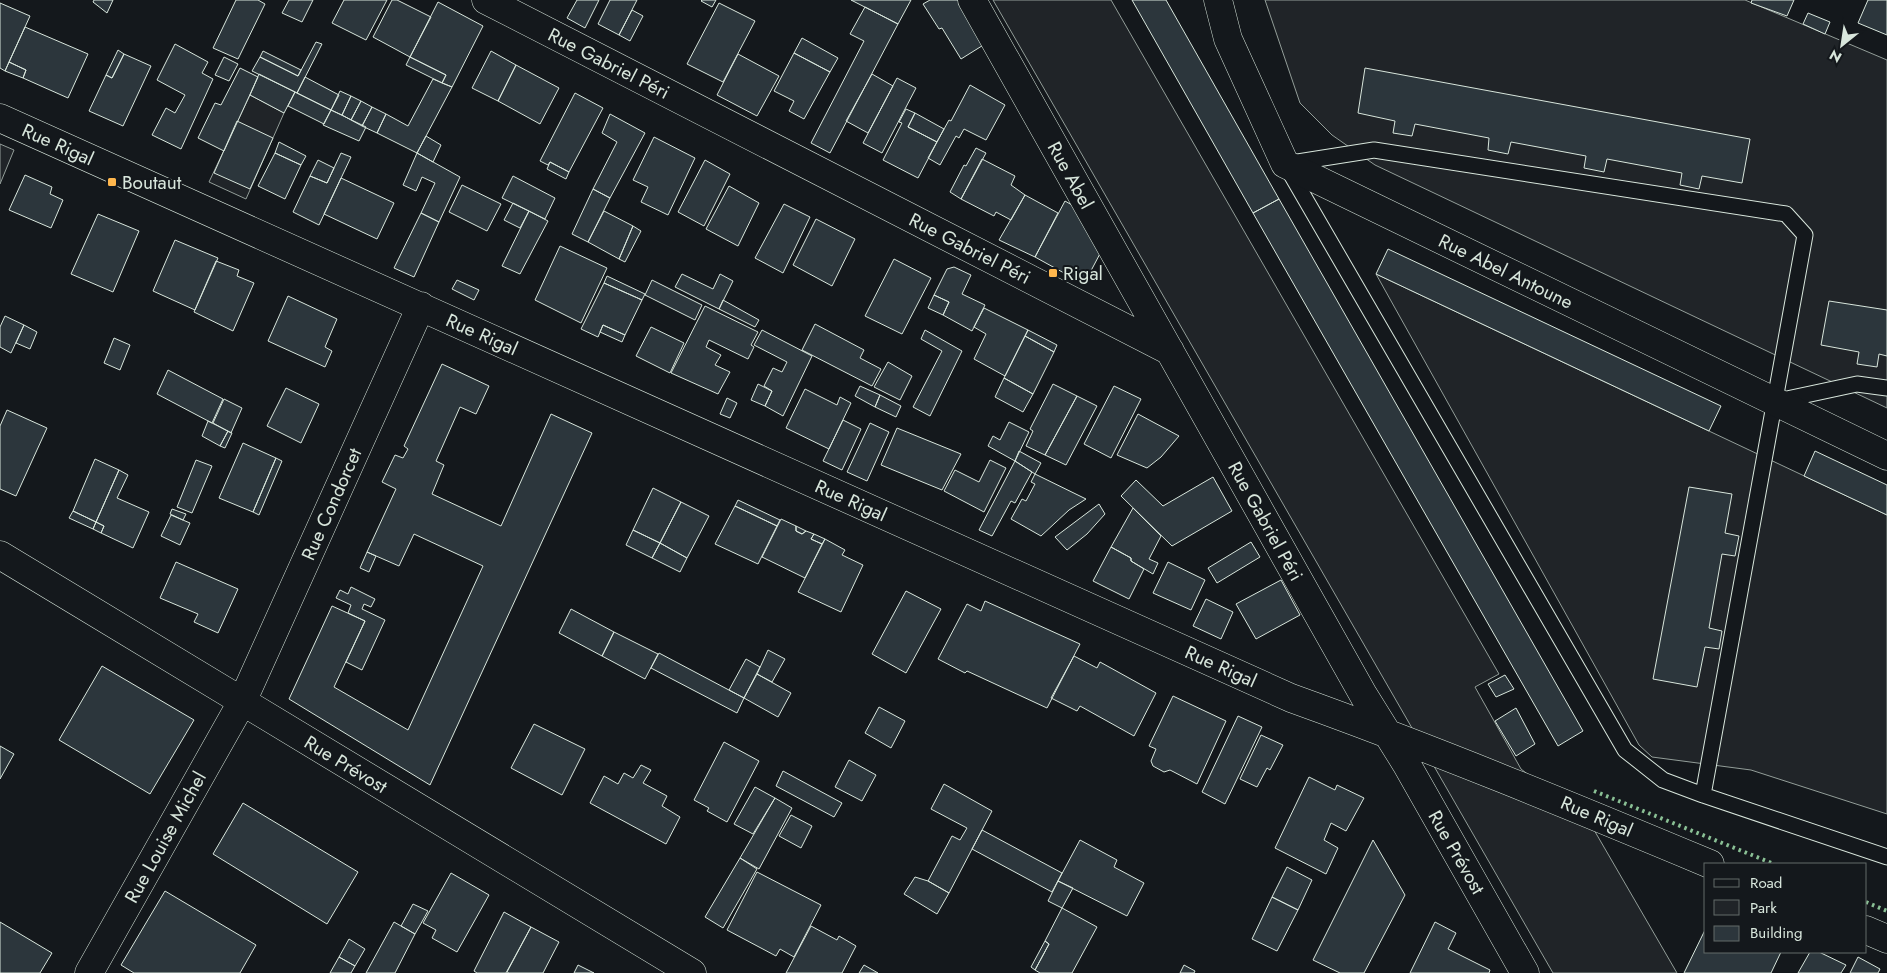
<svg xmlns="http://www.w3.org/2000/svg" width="1887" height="973" font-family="Jost,sans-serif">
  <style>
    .green { fill: #202428; stroke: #939e99 }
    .building { fill: #2c363c; stroke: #d8e6dc }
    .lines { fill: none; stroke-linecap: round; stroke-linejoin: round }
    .service-casing { stroke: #d8e6dc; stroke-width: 17 }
    .minor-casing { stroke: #d8e6dc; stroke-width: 29 }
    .service { stroke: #14181c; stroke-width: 15 }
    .minor { stroke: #14181c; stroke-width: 28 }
    .hedge { stroke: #8ac095; stroke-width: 4; stroke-dasharray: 2.5 4; stroke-linecap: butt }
    .poi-dot { fill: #ffb74d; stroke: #14181c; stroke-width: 2 }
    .labels { text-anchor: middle; stroke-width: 4; stroke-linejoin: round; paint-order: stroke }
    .street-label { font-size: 19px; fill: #d8e6dc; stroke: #14181c }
    .poi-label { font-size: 19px; fill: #d8e6dc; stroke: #14181c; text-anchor: start }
  </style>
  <rect width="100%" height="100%" fill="#14181c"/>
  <path class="green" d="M993 0H1111L1499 674 1475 687 1521 769 1590 823 1677 973H1553Z
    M1265 0H1745L1887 60V408L1375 165 1332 135 1300 103Z
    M250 95 284 113 246 199 209 182Z
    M0 144 14 150 0 184Z
    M1376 274 1887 515V814L1751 770 1652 757 1639 745Z"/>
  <path class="building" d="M94 0H113L107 13 93 2Z
    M236 0H258L265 4 238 59 213 48Z
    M289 0H313L302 22 282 13Z
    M344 0H387L366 40 332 23Z
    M392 0H397L431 17 410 57 373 37Z
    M577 0H599L585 28 567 18Z
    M610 0H637L619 35 598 24Z
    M702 0H716L712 7 701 1Z
    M851 0H911L898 24Z
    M930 0H966L985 44 961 59 942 28 939 29 923 4Z
    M1132 0H1166L1279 199 1253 213Z
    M1752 0H1794L1787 16 1751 3Z
    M1868 0H1887V35L1858 23Z
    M438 2 483 26 452 87 442 83 446 75 410 57Z
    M0 3 30 16 5 71 0 68Z
    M719 3 755 21 723 82 687 64Z
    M865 7 898 24 830 153 811 143 864 41 850 34Z
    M632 10 643 16 630 41 619 35Z
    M1808 13 1830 22 1825 34 1803 24Z
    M25 27 88 54 68 98 23 78 26 70 9 62Z
    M802 38 838 58 830 72 794 53Z
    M316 42 322 44 297 93 252 71 260 57 298 76Z
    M175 44 208 62 202 73 213 79 181 149 152 135 166 108 175 113 185 95 157 80Z
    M118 50 124 54 112 78 106 75Z
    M263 51 301 70 298 76 260 57Z
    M491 51 516 65 498 101 472 88Z
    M794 53 830 72 804 119 789 111 794 101 774 91Z
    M124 54 151 66 123 126 89 111 106 75 112 78Z
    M738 54 779 76 757 116 717 95Z
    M224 57 238 64 229 81 215 75Z
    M410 57 446 75 442 83 406 65Z
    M9 62 26 70 23 78 5 71Z
    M516 65 559 88 540 124 498 101Z
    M240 68 258 77 224 151 198 138 215 103 221 105Z
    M1365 68 1750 139 1742 183 1702 176 1699 189 1680 185 1682 173 1607 159 1604 172 1584 168 1586 156 1511 142 1508 154 1488 150 1489 138 1415 124 1412 136 1393 133 1395 121 1358 113Z
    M259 74 295 92 284 113 250 95Z
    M872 74 893 86 868 133 846 121Z
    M305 77 339 95 331 110 297 93Z
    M897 78 916 88 882 153 863 143Z
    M433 79 452 87 417 153 377 133 386 114 408 126Z
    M970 85 1005 105 986 140 964 129 959 138 956 136 940 165 928 158 949 120 951 121Z
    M340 91 351 96 342 115 331 110Z
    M295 92 331 110 324 124 288 106Z
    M575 93 603 108 569 172 550 162 548 165 540 161Z
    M351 96 361 101 351 120 342 115Z
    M361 101 372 107 362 126 351 120Z
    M372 107 386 114 377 133 362 126Z
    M906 109 915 113 908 127 937 142 918 178 883 160 902 123 899 122Z
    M331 110 366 127 359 141 323 125Z
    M915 113 944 129 937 142 908 127Z
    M610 114 645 133 610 198 593 189 617 142 602 133Z
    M237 121 273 138 250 189 214 173Z
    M426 136 441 145 433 162 417 153Z
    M654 137 695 158 668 215 641 202 648 187 633 180Z
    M279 142 306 156 301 165 275 153Z
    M976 148 986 153 961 199 950 192 964 165 966 166Z
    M275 153 301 165 285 199 258 186Z
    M341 153 351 157 319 225 293 212 310 176 327 183Z
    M417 153 460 177 439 222 421 213 435 183 422 177 416 191 403 185Z
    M982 159 1015 176 1011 185 1025 195 1011 220 996 212 994 216 961 199Z
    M318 160 334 168 327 183 310 176Z
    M705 160 730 174 704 226 678 212Z
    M550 162 569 172 566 179 547 169Z
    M25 175 52 187 50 194 63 200 51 228 9 210Z
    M513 176 555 198 545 219 502 198Z
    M341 178 394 203 377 239 324 214Z
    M462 185 501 204 487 231 449 212Z
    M729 186 759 203 738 246 706 229Z
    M593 189 610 198 588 242 572 234Z
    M1025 195 1058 213 1035 257 999 240Z
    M1279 199 1583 731 1558 746 1253 213Z
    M1065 201 1079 209 1103 248 1084 284 1035 257Z
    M513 203 529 211 520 228 504 220Z
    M784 204 810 217 783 273 755 258Z
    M529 211 548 221 520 274 502 266Z
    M604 211 633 226 619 259 588 242Z
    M421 213 439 222 414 277 394 268Z
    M98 214 139 231 113 292 71 274Z
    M816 219 855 239 832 286 793 265Z
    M633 226 641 231 625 262 619 259Z
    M175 240 218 258 195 310 153 291Z
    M560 246 607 268 581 323 535 300Z
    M1388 249 1721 406 1709 431 1376 274Z
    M894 259 931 278 902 334 865 316Z
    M216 261 239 270 237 276 254 283 233 331 194 312Z
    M954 267 971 275 962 294 985 305 972 331 943 315 949 302 934 295 947 269Z
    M682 274 713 289 720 274 733 281 719 309 675 287Z
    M607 276 645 294 642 300 604 283Z
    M457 280 479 290 474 300 452 289Z
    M652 280 702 305 695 320 645 295Z
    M604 283 642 300 625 335 603 325 598 337 581 329Z
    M934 295 949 302 943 315 928 308Z
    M288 296 337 319 325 347 332 351 325 367 268 341Z
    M723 300 759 320 755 327 719 309Z
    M1829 301 1887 310V356L1879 354 1877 367 1857 364 1859 352 1821 345Z
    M705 306 758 332 751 345 754 347 748 359 709 340 706 347 721 355 715 365 730 372 718 394 671 373Z
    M984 308 1028 330 1005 376 974 359 986 334 974 327Z
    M5 316 24 325 11 353 0 347V327Z
    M815 324 864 350 860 358 881 369 872 386 802 350Z
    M24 325 37 332 30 349 16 343Z
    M603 325 625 335 622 342 600 332Z
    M651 327 684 343 670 373 636 356Z
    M762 330 812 356 783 416 765 406 772 391 764 386 773 368 782 372 787 362 754 345Z
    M925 330 962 351 930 416 913 407 942 351 921 339Z
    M1028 330 1057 345 1054 352 1025 336Z
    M1025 336 1054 352 1033 394 1004 378Z
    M114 338 130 345 120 370 104 363Z
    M888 362 912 376 900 400 874 387Z
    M442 364 489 386 476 414 460 407 436 461 444 465 432 494 501 526 551 414 592 433 430 785 289 699 332 606 365 621 334 687 408 730 483 566 414 534 399 566 367 552 396 489 382 482 395 455 403 458 408 449 404 446Z
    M168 370 223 399 212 423 157 394Z
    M1004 378 1033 394 1023 412 995 397Z
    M758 384 772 391 765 406 751 400Z
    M1053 384 1077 396 1045 455 1026 446 1033 431 1030 429Z
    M860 386 880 395 875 407 855 396Z
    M1114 386 1141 399 1111 458 1084 444Z
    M286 388 319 404 301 443 267 426Z
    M805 389 837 405 840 397 851 403 829 449 786 428Z
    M880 395 901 406 896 417 875 407Z
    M1077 396 1097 406 1066 465 1045 455Z
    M727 398 737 403 730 418 720 414Z
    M224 399 242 408 231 433 213 423Z
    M7 410 47 428 16 496 0 489V426Z
    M1138 414 1179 436 1161 457 1147 468 1117 455Z
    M843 420 861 429 842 470 823 461Z
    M208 421 228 431 220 446 202 436Z
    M1009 422 1029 432 1015 461 988 446 993 436 1000 440Z
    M870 423 889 432 867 481 847 472Z
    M897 428 961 454 942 490 881 465Z
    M228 431 232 433 225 448 220 446Z
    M243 443 276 458 253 512 219 498Z
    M1019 451 1041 463 1035 474 1015 461Z
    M1815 451 1887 485V515L1804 476Z
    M276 458 282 461 259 515 253 512Z
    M95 459 119 470 96 522 73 511Z
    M196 460 212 466 192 513 177 507Z
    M990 460 1006 468 984 512 944 491 955 470 979 482Z
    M1015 461 1032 472 1015 503 1011 501 992 536 979 530Z
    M119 470 128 475 117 498 149 512 133 548 101 533 104 526 96 522Z
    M1035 474 1086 499 1069 510 1041 536 1011 519 1022 499 1026 501 1035 484 1031 482Z
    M1213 477 1232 511 1172 546 1121 496 1136 480 1163 506Z
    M1689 487 1732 494 1725 533 1739 536 1735 556 1722 554 1709 628 1722 631 1719 649 1705 647 1697 687 1653 679Z
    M653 488 681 502 660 543 633 530Z
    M738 500 780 520 777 526 735 506Z
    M681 502 709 516 687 558 660 543Z
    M1099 504 1105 514 1087 534 1067 550 1055 537Z
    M735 506 777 526 758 564 715 544Z
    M1133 508 1161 536 1149 559 1158 563 1153 574 1131 561V558L1111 547Z
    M172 509 186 514 183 520 170 514Z
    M73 511 96 522 93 529 69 518Z
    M171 515 190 523 180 545 161 536Z
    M781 519 796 526V531L802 534 806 531 814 534 811 539 822 544 805 578 762 557Z
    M96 522 104 526 101 533 93 529Z
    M796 526 806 531 802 534 796 531Z
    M633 530 660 543 652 558 626 545Z
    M814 534 825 539 822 544 811 539Z
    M825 539 845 550 842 555 863 565 841 612 798 592Z
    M1251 542 1260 557 1217 583 1208 568Z
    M660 543 687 558 680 572 652 558Z
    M1111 547 1131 558V561L1144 569 1129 599 1093 581Z
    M367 552 376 556 369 572 360 568Z
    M176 562 238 589 218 633 194 622 198 614 160 598Z
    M1168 562 1205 580 1191 610 1153 593Z
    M1281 580 1300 615 1256 639 1236 604Z
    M351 587 375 599 371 607 364 604 362 609 385 620 362 670 346 662 365 621 348 613 351 605 336 598 340 590 348 594Z
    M906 591 941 609 906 673 872 654Z
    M1206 599 1233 612 1221 639 1193 626Z
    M985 601 1080 644 1047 708 967 671 965 673 938 659 967 604 981 611Z
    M571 609 614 632 602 656 559 633Z
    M614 632 658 654 645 679 602 656Z
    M768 650 785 659 772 682 757 674Z
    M659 653 744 698 737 713 651 668Z
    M1074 656 1097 668 1100 662 1156 693 1134 736 1080 706 1077 711 1051 698Z
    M746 659 760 667 744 698 729 690Z
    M102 666 194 720 150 794 59 740Z
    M757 674 791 693 778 717 744 698Z
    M1505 675 1514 689 1496 697 1488 684Z
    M1173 696 1226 721 1197 784 1170 770 1164 772 1153 766 1151 761 1156 749 1149 746Z
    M879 707 905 721 891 748 865 733Z
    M1516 708 1535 744 1516 756 1495 721Z
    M1238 716 1262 727 1225 804 1202 792Z
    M534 724 585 749 562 795 511 768Z
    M1261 735 1283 745 1270 770 1267 768 1257 787 1240 779Z
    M724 742 759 761 727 822 707 811 709 808 694 800Z
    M0 746 14 754 0 779Z
    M849 760 876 775 862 801 835 787Z
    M641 765 651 770 643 783 667 796 662 806 680 817 666 844 590 803 604 776 618 784 624 773 633 778Z
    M783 771 842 803 834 817 776 786Z
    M1309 777 1335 790 1337 785 1364 798 1346 831 1331 823 1324 840 1338 848 1326 874 1275 848Z
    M944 784 992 811 949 893 928 881 952 836 960 840 967 828 931 809Z
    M755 787 775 798 753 834 734 824Z
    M775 798 792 808 759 869 740 858Z
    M243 803 358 872 327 924 213 854Z
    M791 815 812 826 801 848 779 836Z
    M982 830 1062 873 1052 892 972 849Z
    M1080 840 1117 860 1114 867 1144 883 1127 916 1058 881Z
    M1373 840 1405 895 1364 973H1340L1313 960Z
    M740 858 757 869 723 928 705 917Z
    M1287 867 1312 880 1298 910 1272 897Z
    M757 872 821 905 794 957 780 949 776 956 727 930Z
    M451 873 489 895 457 952 432 938 436 930 423 923Z
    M915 877 928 881 949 893 937 914 904 894Z
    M1058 881 1073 888 1062 908 1048 901Z
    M165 891 256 945 240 973H134L121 965Z
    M1272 897 1298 910 1277 951 1252 939Z
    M413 904 428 911 415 934 401 926Z
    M1062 908 1097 927 1072 973H1040L1035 970 1049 944 1045 941Z
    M504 912 531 927 506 973H477L474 971Z
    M0 922 52 953 40 973H0Z
    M394 922 415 934 395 973H366Z
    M1435 922 1456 933 1448 949 1490 970 1489 973H1410Z
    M811 926 837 940 839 936 856 946 842 973H786Z
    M531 927 559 942 543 973H509L507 972Z
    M1706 928V952H1781L1771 973H1684Z
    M349 939 365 949 355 966 339 957Z
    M1045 941 1049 944 1035 970 1031 967Z
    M1810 952H1819L1846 965 1841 973H1798Z
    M339 957 355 966 351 973H330Z
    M1858 957 1880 969 1878 973H1850Z
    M578 965 594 973H574Z
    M864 965 878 973H859Z
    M1184 965 1195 971 1194 973H1180Z"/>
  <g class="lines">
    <g class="service-casing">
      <path id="service" d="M1778 401 1857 384 1887 388
        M1703 795 1805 235 1786 214 1374 150 1285 164 1625 750 1663 780 1703 795 1887 857"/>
    </g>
    <g class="minor-casing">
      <path id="minor" d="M486 0 1170 351
        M972 0 1364 696 1407 765 1525 973
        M1218 0 1228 39 1285 164 1887 456
        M0 118 1291 698C1433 749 1571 806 1710 864
        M0 555 692 973
        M1866 930 1887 939
        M89 973 242 702 421 306"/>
    </g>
    <use href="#service" class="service"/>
    <use href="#minor" class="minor"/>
    <path class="hedge" d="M1594 791 1774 864
      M1866 902 1887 911"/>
  </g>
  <g class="poi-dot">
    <rect x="107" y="177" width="10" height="10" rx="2.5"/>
    <rect x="1048" y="268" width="10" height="10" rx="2.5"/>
  </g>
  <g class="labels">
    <g class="street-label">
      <text transform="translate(609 63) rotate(27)" y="7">Rue Gabriel Péri</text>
      <text transform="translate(58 144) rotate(24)" y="7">Rue Rigal</text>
      <text transform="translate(1071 175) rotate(61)" y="7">Rue Abel</text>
      <text transform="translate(970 248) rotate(27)" y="7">Rue Gabriel Péri</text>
      <text transform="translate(1506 271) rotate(26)" y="7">Rue Abel Antoune</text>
      <text transform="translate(482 334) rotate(24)" y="7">Rue Rigal</text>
      <text transform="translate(851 500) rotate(24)" y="7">Rue Rigal</text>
      <text transform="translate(331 504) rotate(-66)" y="7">Rue Condorcet</text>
      <text transform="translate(1266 521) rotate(61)" y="7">Rue Gabriel Péri</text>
      <text transform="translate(1221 666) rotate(24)" y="7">Rue Rigal</text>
      <text transform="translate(346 764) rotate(31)" y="7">Rue Prévost</text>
      <text transform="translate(1597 816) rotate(23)" y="7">Rue Rigal</text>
      <text transform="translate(165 837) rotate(-61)" y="7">Rue Louise Michel</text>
      <text transform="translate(1457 852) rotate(60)" y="7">Rue Prévost</text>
    </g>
    <g class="poi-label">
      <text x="122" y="189">Boutaut</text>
      <text x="1063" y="280">Rigal</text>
    </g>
  </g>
  <rect x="1704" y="863" width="162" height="90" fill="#14181c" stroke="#626a69"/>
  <rect x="1714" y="879" width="25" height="8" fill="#14181c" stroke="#626a69"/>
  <text x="1750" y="888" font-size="15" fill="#d8e6dc">Road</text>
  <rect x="1714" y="900" width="25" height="15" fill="#202428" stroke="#626a69"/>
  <text x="1750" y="913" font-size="15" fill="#d8e6dc">Park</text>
  <rect x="1714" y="926" width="25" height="15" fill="#2c363c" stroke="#626a69"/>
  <text x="1750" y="938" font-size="15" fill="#d8e6dc">Building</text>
  <g transform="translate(1842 45) rotate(210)" stroke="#14181c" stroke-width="4" paint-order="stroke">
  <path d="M0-4L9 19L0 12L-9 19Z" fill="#d8e6dc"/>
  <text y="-8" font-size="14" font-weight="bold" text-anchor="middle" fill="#d8e6dc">N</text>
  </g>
</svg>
